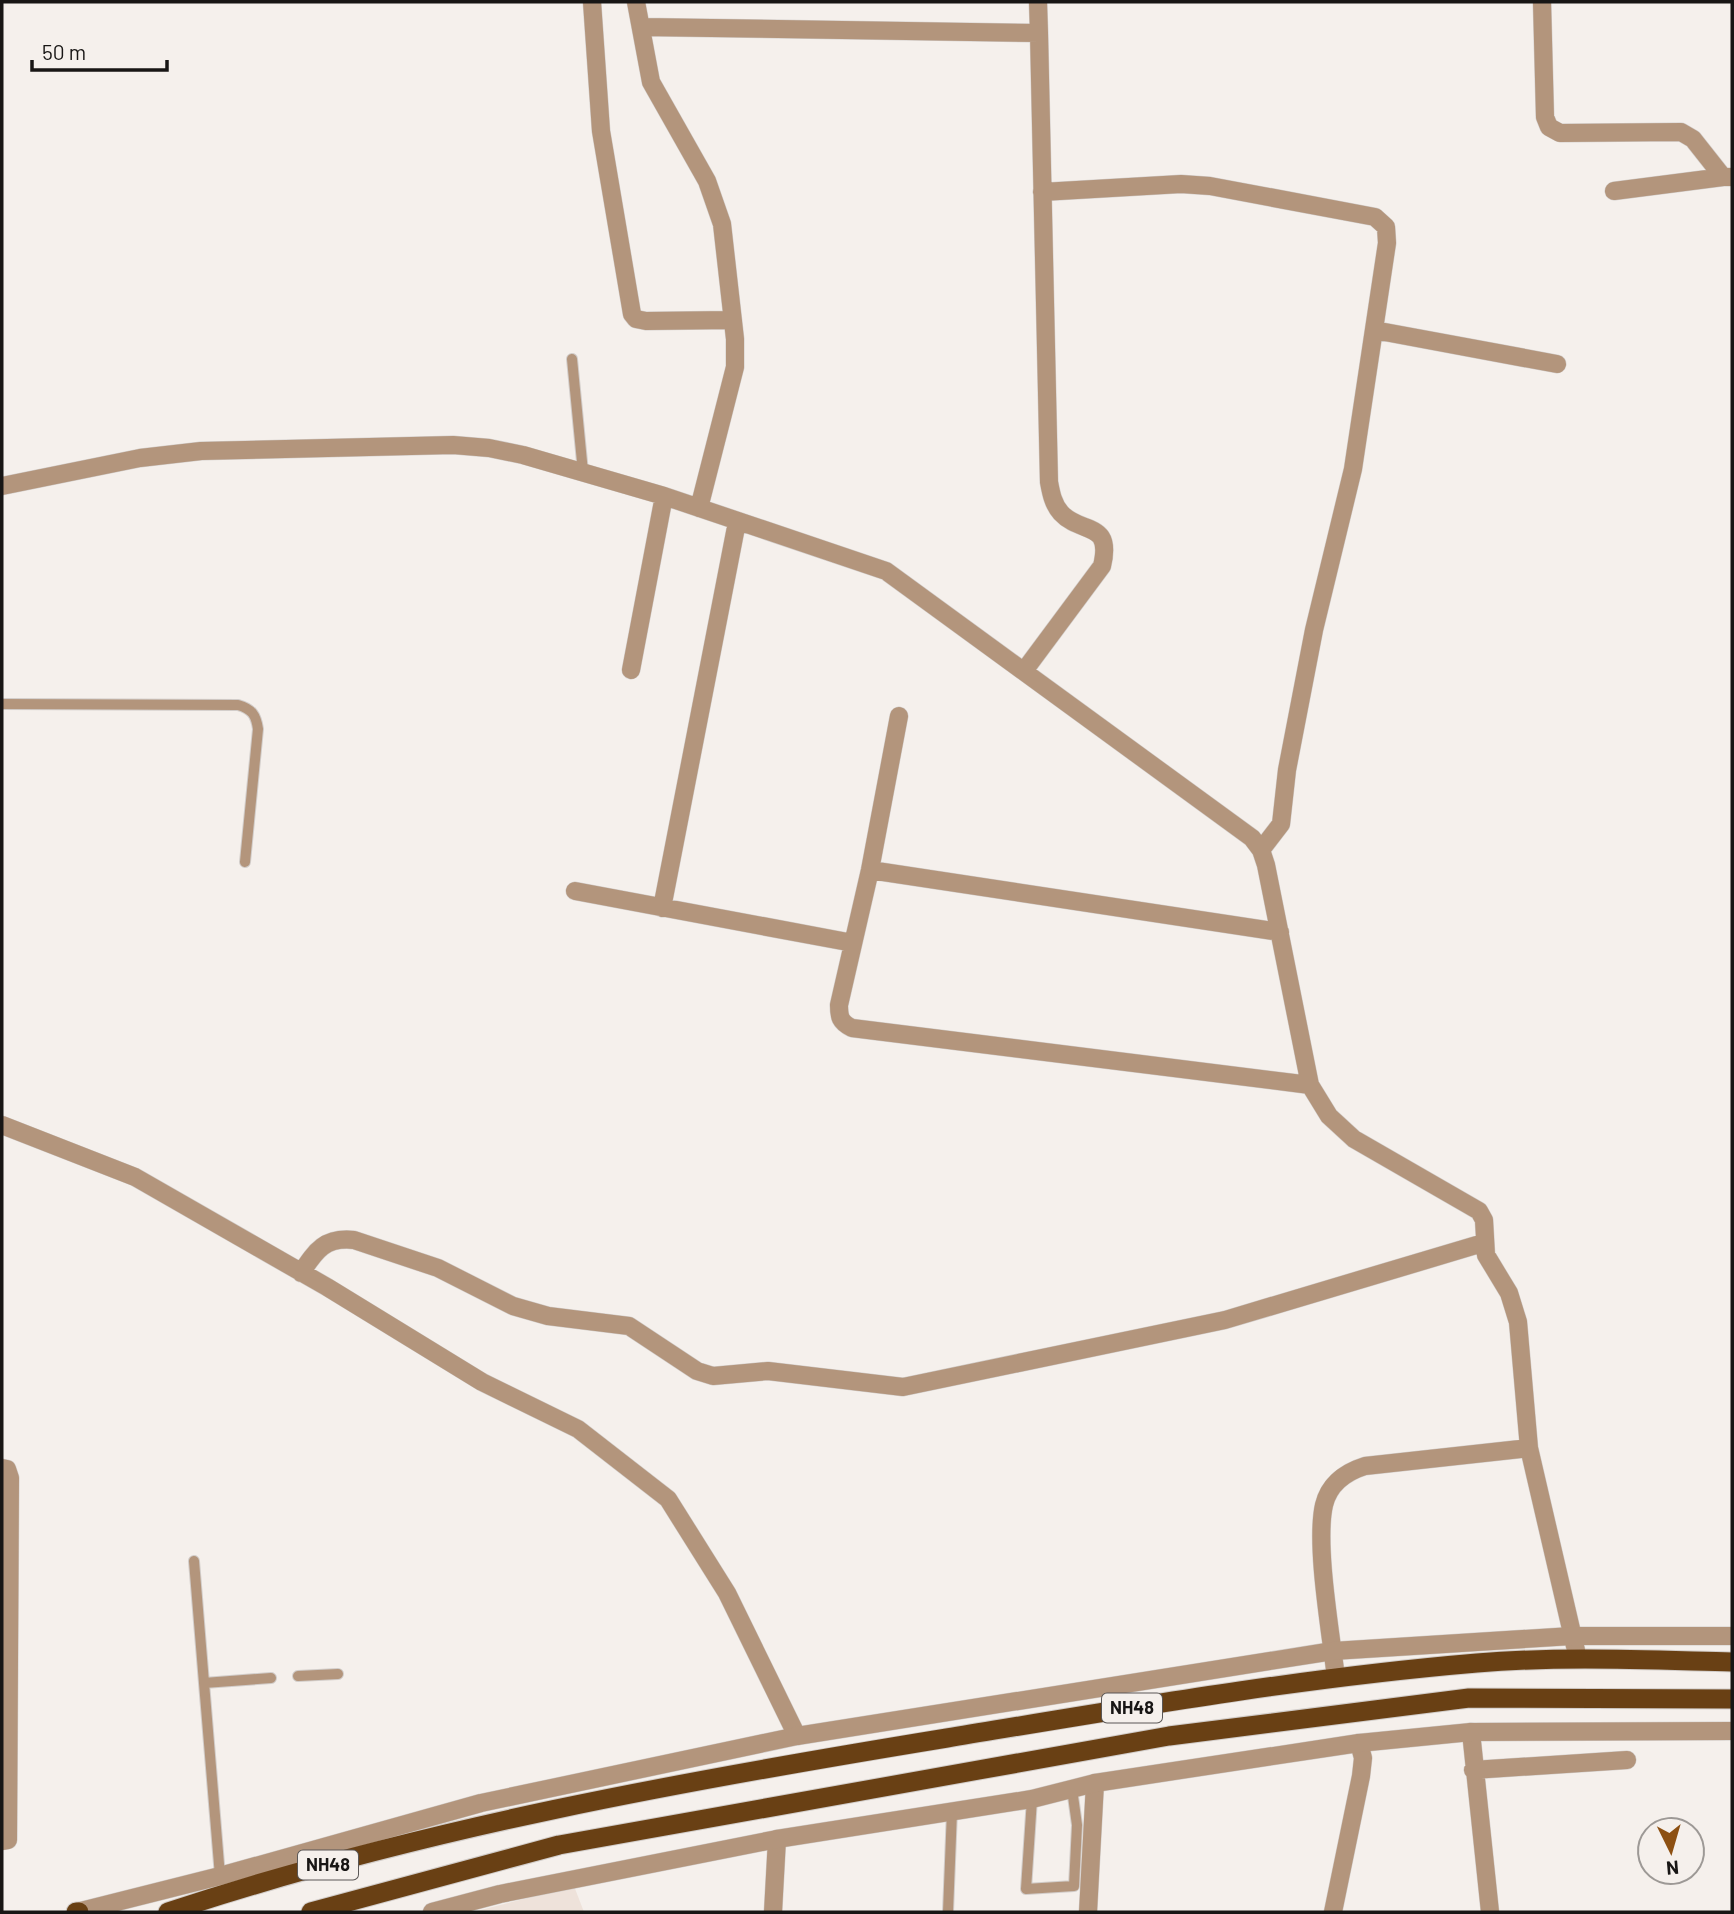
<svg xmlns="http://www.w3.org/2000/svg" width="1734" height="1914" font-family="Barlow,sans-serif">
  <style>
    .built { fill: #eee2da }
    .lines { fill: none; stroke-linecap: round; stroke-linejoin: round }
    .service-casing { stroke: #d2cdca; stroke-width: 12 }
    .minor-casing { stroke: #d2cdca; stroke-width: 19 }
    .tertiary-casing { stroke: #d2cdca; stroke-width: 19 }
    .trunk-casing { stroke: #d2cdca; stroke-width: 21 }
    .service { stroke: #b3957c; stroke-width: 10 }
    .minor { stroke: #b3957c; stroke-width: 18 }
    .tertiary { stroke: #b3957c; stroke-width: 18 }
    .trunk { stroke: #694014; stroke-width: 19 }
    .labels { text-anchor: middle; stroke-width: 6; stroke-linejoin: round; paint-order: stroke }
    .shield { fill: #f5f0ec; stroke: #5a5756; stroke-width: 2 }
    .shield-label { font-size: 18px; font-weight: bold; fill: #181615 }
  </style>
  <rect width="100%" height="100%" fill="#f5f0ec"/>
  <path class="built" d="M574 1886 584 1912H473Z"/>
  <g class="lines">
    <g class="service-casing">
      <path id="service" d="M572 359 583 472
        M2 704 238 705C252 709 256 715 258 729L245 862
        M194 1561 204 1683
        M298 1676 338 1674
        M1032 1799 1026 1889 1074 1886 1077 1825 1072 1789
        M220 1876 204 1683 271 1678
        M948 1912 952 1811"/>
    </g>
    <g class="minor-casing">
      <path id="minor" d="M592 2 601 131 632 314 636 319 646 321 733 320
        M636 2 651 82 707 181 722 224 735 339V367L699 508
        M1038 2 1039 33
        M1542 2 1545 117 1549 127 1560 133 1681 132 1693 139 1723 177H1732
        M641 27 1039 33 1049 482C1051 493 1053 504 1061 513 1081 535 1113 520 1102 566L1024 671
        M1614 191 1723 177
        M1042 192 1181 184 1210 186 1375 217 1386 227 1387 243 1353 469 1314 630 1287 770 1281 824 1261 850
        M1374 330 1557 364
        M2 486 140 458 201 451 453 445 489 448 523 455 664 496 886 571 1252 838 1261 850 1266 865 1310 1085 1329 1116 1354 1139 1479 1211 1484 1220 1486 1255 1509 1293 1518 1322 1529 1448 1578 1659
        M631 670 664 496
        M899 716 870 870 839 1005C839 1017 840 1022 852 1028L1310 1085
        M870 870 1280 932
        M575 891 853 943
        M662 908 737 522
        M2 1125 135 1177 327 1287 482 1382 578 1429 668 1499 727 1593 797 1736
        M301 1273C316 1250 325 1237 354 1240L438 1268 513 1306 548 1316 629 1326 697 1371 713 1376 768 1371 903 1387 1225 1320 1483 1243
        M2 1468 7 1469 10 1478 8 1840 2 1841
        M1336 1678C1331 1634 1315 1545 1324 1505 1329 1484 1346 1472 1365 1466L1529 1448
        M1471 1732 1490 1912
        M1473 1770 1627 1760
        M773 1912 777 1839
        M1088 1912 1095 1783
        M1333 1912 1361 1776 1363 1758 1359 1743"/>
    </g>
    <g class="tertiary-casing">
      <path id="tertiary" d="M77 1912 220 1876 481 1803 797 1736 1333 1651 1572 1636H1732
        M432 1912 500 1894 777 1839 1032 1799 1095 1783 1359 1743 1471 1732 1732 1731"/>
    </g>
    <g class="trunk-casing">
      <path id="trunk" d="M76 1912H79
        M168 1912C421 1828 684 1781 947 1738 1123 1709 1299 1678 1477 1663 1562 1656 1647 1660 1732 1662
        M311 1912 559 1845 1169 1736 1469 1698 1732 1699"/>
    </g>
    <use href="#service" class="service"/>
    <use href="#minor" class="minor"/>
    <use href="#tertiary" class="tertiary"/>
    <use href="#trunk" class="trunk"/>
  </g>
  <g class="labels">
    <g class="shield">
      <rect x="1102" y="1693.5" width="60" height="29" rx="5"/>
      <rect x="298" y="1850.5" width="60" height="29" rx="5"/>
    </g>
    <g class="shield-label">
      <text x="1132" y="1714">NH48</text>
      <text x="328" y="1871">NH48</text>
    </g>
  </g>
  <rect width="1734" height="1914" fill="none" stroke="#181615" stroke-width="7"/>
  <g transform="translate(1671 1851) rotate(175)"><circle r="33" fill="#f5f0ec" stroke="#9d9996" stroke-width="2"/>
  <path d="M0-5L12 26L0 18L-12 26Z" fill="#8d5012"/>
  <text y="-10" font-size="19" font-weight="bold" text-anchor="middle" fill="#181615">N</text>
  </g>
  <path d="M32 60v10h135v-10" fill="none" stroke="#181615" stroke-width="3.5"/>
  <text x="42" y="60" font-size="21" fill="#181615" stroke="#f5f0ec" stroke-width="5" paint-order="stroke">50 m</text>
</svg>
